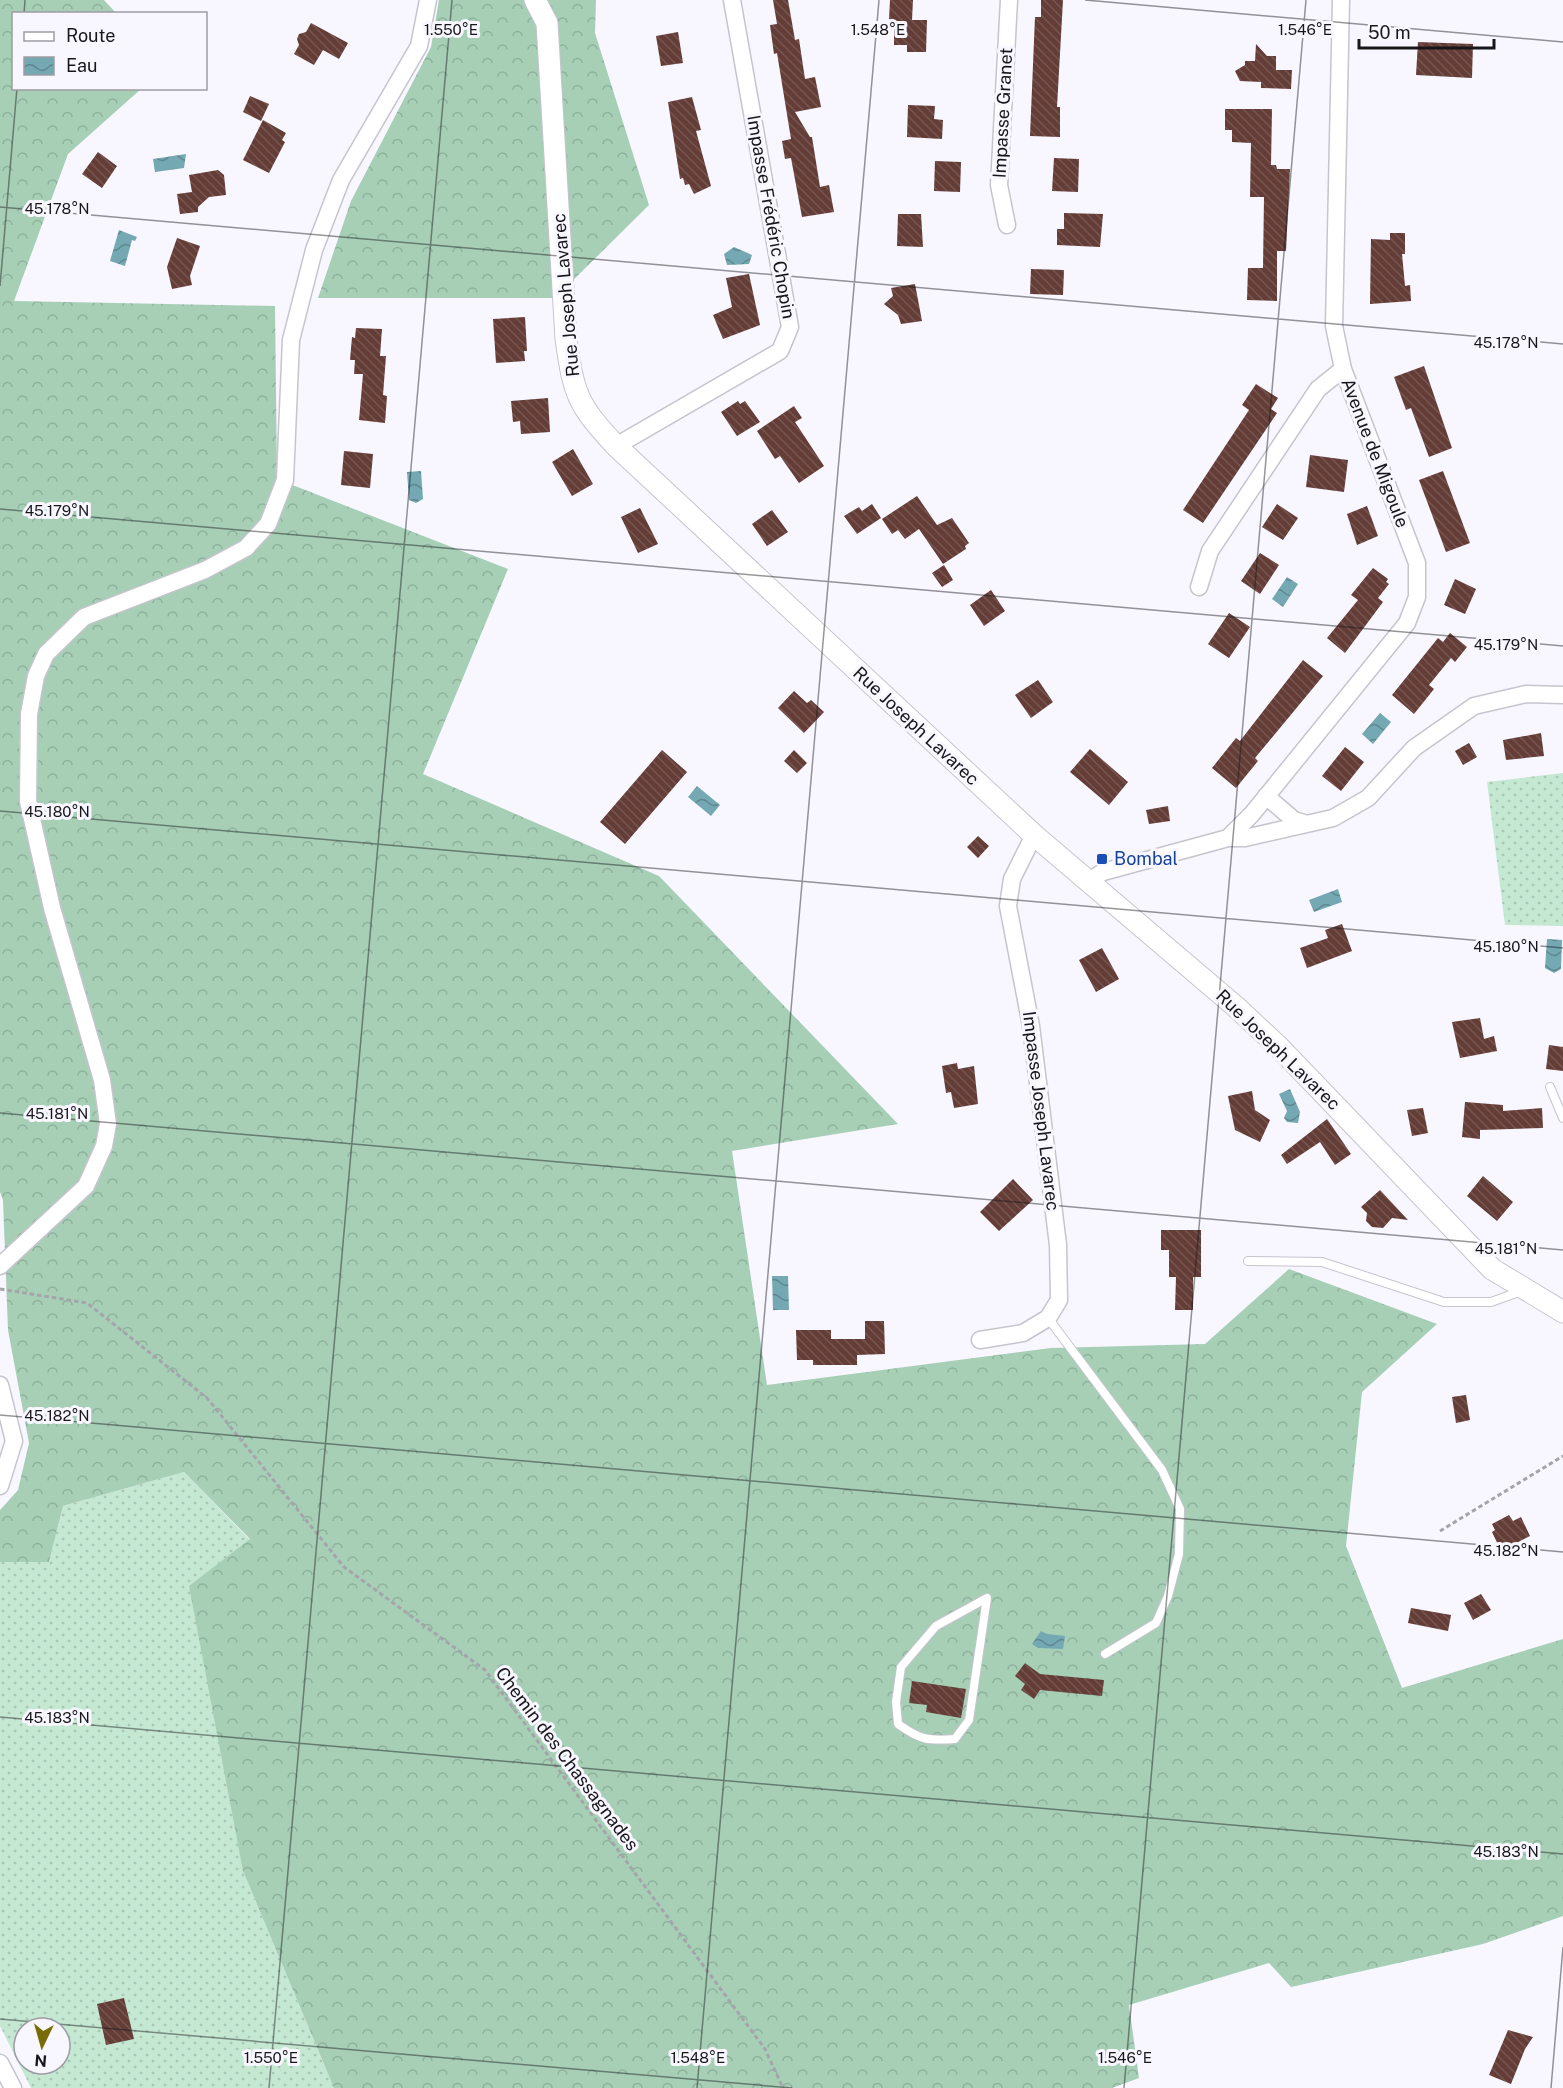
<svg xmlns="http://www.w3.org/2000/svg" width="1563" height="2088" font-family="'Public Sans',sans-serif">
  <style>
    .grass { fill: url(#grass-dots); fill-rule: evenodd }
    .forest { fill: url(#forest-crowns) }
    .water { fill: url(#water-waves) }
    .building { fill: url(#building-back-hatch) }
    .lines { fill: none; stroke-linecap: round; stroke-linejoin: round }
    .service-casing { stroke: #c6c4cd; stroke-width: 10 }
    .minor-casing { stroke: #c6c4cd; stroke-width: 19 }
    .tertiary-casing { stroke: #c6c4cd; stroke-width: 23 }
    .path { stroke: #a5a4aa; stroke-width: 3; stroke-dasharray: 4.5 3; stroke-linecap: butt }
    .service { stroke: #fff; stroke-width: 8 }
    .minor { stroke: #fff; stroke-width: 16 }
    .tertiary { stroke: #fff; stroke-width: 21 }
    .ticks { fill: none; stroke: #171619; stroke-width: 1.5; stroke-opacity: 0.45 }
    .transit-dot { fill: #1a4fb4; stroke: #f8f6fe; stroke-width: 2 }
    .labels { text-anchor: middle; stroke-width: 6; stroke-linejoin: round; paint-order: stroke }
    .street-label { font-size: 18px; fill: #171619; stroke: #f8f6fe }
    .transit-label { font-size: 18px; fill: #164399; stroke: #f8f6fe; text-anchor: start }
    .ticks-label { font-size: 15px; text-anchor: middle; fill: #171619; stroke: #f8f6fe; stroke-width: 6; stroke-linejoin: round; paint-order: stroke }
  </style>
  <defs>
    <pattern id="grass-dots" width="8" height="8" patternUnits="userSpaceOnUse" patternTransform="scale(1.5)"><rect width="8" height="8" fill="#c5e8d2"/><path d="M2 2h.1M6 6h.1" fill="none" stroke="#a8c6b4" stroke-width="1.8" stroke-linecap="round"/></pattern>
    <pattern id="forest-crowns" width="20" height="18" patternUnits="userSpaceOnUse" patternTransform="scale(1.5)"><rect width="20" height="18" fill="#a6cfb6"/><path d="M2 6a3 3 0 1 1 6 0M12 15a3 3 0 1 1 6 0" fill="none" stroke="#8eb19c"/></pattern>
    <pattern id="water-waves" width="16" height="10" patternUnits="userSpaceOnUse" patternTransform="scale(1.5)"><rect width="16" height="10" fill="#74a8b2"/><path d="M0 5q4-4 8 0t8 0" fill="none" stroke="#5e8890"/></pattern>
    <pattern id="building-back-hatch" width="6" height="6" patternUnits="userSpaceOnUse" patternTransform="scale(1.5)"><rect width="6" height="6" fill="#643d37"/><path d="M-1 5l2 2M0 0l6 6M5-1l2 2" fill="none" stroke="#755651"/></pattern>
  </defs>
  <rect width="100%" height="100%" fill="#f8f6fe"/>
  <path class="grass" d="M1563 773V926L1505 925 1487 782Z
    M184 1472 250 1540 243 1871 334 2088H31L0 2026V1562H49L63 1506ZM24 2028H60V2064H24Z"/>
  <path class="forest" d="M0 0H104L116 13 14 14V88L141 89 68 154 14 301 275 306 277 479 508 569 423 774 659 876 898 1124 732 1151 767 1385 1051 1348 1205 1344 1289 1269 1437 1324 1362 1392 1346 1546 1402 1688 1563 1639V1916L1483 1944 1291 1987 1269 1963 1129 2005 1139 2078 1112 2088H334L243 1871 189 1586 250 1539 184 1472 63 1506 49 1562H0V1510L18 1490 29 1443 8 1330 3 1200 0 1192Z
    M439 0H596L595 33 649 205 555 298H318L351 201 431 47Z"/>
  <path class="water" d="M186 154 184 168 155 172 153 159Z
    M119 230 137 237 135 241 132 240 125 266 110 261Z
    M734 247 752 255 749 264 727 265 724 254Z
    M421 471 423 499 416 503 409 500 407 472Z
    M1287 577 1298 584 1283 607 1272 599Z
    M1380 713 1391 722 1373 744 1362 734Z
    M697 786 720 805 711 816 688 797Z
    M1338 889 1342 902 1314 912 1309 900Z
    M1547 939 1562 940 1561 969 1554 973 1545 968Z
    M1290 1089 1300 1112 1298 1123 1287 1122 1284 1118 1287 1111 1279 1094Z
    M772 1276H788L789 1310H773Z
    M1041 1631 1047 1634 1065 1636 1063 1649 1038 1648 1032 1644Z"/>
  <path class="building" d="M773 0H788L795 40 799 39 805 79 815 77 821 107 795 112 810 137H812L820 187 829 185 834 212 802 217 791 158 785 159 782 141 791 139 777 53 774 54 770 25 777 24Z
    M890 0H913L912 20H927L926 52H907V45H894V20L889 19Z
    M1041 0H1063L1057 107H1060V137L1030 136 1035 17H1041Z
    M311 23 348 43 339 59 323 50 314 65 294 54 299 45 297 39 299 34 306 32Z
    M678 32 683 63 661 66 656 36Z
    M1418 42 1473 44 1472 78 1416 75Z
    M1256 44 1267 56H1276V70H1292L1291 89 1261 88V82L1240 81 1235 71 1245 65V61H1255Z
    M250 96 269 104 261 121 243 112Z
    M692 97 701 130 696 131 711 186 694 194 689 184 685 185 683 178 680 179 668 102Z
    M908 105 935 106 934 119 943 120 942 139 907 137Z
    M1225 109H1272L1271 165H1276L1277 169H1290L1286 251H1277V301L1247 300 1248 268H1263L1264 197H1250L1251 143 1232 142V130H1225Z
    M263 120 286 133 282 140 285 142 269 173 243 160Z
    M98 152 117 166 102 188 82 174Z
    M1054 158 1079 159 1078 192 1052 191Z
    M935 161 961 162 960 192 934 191Z
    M218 170 224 175 226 195 209 197 198 207V212L180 214 177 194 192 192 189 175Z
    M1064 213 1103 214 1100 247 1057 245V229H1064Z
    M898 214H921L923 247 897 246Z
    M1390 233H1405V254H1402L1405 286 1410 285 1411 301 1370 304 1371 239 1390 240Z
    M177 238 200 246 190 276 192 285 172 289 167 267Z
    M1031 269 1064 270 1063 295 1030 294Z
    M749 274 760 325 723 339 713 315 732 307 726 278Z
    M915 284 922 321 901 324 898 315 884 304 893 296 891 288Z
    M525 317 527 351H524L525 361 496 363 493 319Z
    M356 328 382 329 380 356H386L383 395 387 396 385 423 359 420 363 374H354L355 360H350L352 337 355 338Z
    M1424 366 1452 448 1429 457 1411 408 1406 410 1394 377Z
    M1256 384 1278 398 1271 409 1277 413 1203 523 1183 510 1249 410 1242 405Z
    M548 398 550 432 521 434 520 421 513 422 511 401Z
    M738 401 740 404 745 401 760 422 737 436 721 412Z
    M794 406 802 418 795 422 824 466 799 483 780 456 775 459 757 431Z
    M573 449 593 484 572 496 552 462Z
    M344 451 373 454 370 488 341 485Z
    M1310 455 1348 460 1344 492 1306 487Z
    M1443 471 1470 543 1446 552 1419 480Z
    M917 496 937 525 952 518 969 543 965 546 966 549 943 564 919 529 905 539 898 530 892 534 882 519Z
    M872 504 881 518 857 534 844 516 859 507 862 511Z
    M1277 504 1298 518 1283 540 1262 527Z
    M1367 506 1378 536 1357 545 1347 514Z
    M640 508 658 544 638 553 621 517Z
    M772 510 788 532 767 546 752 524Z
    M1260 553 1279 565 1260 594 1241 581Z
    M944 565 953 580 942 587 932 573Z
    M1373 568 1388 579 1386 582 1389 584 1378 598 1383 602 1345 653 1327 638 1358 600 1351 595Z
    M1455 579 1476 589 1465 614 1444 605Z
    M991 590 1005 611 984 626 970 605Z
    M1229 613 1250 627 1229 658 1208 644Z
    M1450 633 1467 647 1455 662 1451 658 1429 685 1434 689 1414 714 1392 695 1438 638 1443 642Z
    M1303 660 1323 676 1255 758 1258 761 1236 788 1212 768 1236 738 1240 741Z
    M1038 680 1053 702 1031 718 1015 695Z
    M794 691 807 703 811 700 824 712 804 733 778 708Z
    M1541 733 1544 756 1506 760 1503 740Z
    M1469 743 1477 757 1463 765 1455 751Z
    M1345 747 1364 762 1341 791 1322 776Z
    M1090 749 1128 782 1109 805 1070 772Z
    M662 750 687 772 625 844 600 822Z
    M794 750 807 763 797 773 784 761Z
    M1168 806 1170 821 1149 824 1146 810Z
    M978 836 989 846 978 858 967 847Z
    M1342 924 1352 951 1307 968 1300 948 1328 938 1325 930Z
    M1102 948 1119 979 1096 992 1079 960Z
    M1480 1018 1484 1039 1494 1036 1497 1051 1460 1058 1452 1022Z
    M1549 1045 1563 1047V1071L1546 1069Z
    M957 1063 958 1069 974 1066 978 1104 954 1108 951 1092 946 1093 942 1066Z
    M1252 1091 1255 1110 1270 1120 1260 1142 1235 1130 1228 1096Z
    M1465 1102 1503 1105V1111L1542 1108 1543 1128 1480 1130V1139L1462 1137Z
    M1423 1108 1428 1133 1412 1136 1407 1110Z
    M1327 1119 1351 1154 1335 1165 1320 1142 1287 1164 1281 1155Z
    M1483 1176 1513 1202 1497 1221 1467 1196Z
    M1013 1179 1033 1200 999 1231 980 1212Z
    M1380 1190 1408 1220 1392 1218 1383 1228 1372 1227 1366 1221 1367 1213 1361 1207Z
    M1161 1230H1201V1277H1193V1310H1175L1176 1277H1169V1250H1161Z
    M865 1321H884L885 1354 857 1355V1365H813V1360H797L796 1330H831V1339H865Z
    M1466 1395 1470 1420 1456 1423 1452 1397Z
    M1509 1515 1513 1521 1521 1517 1530 1536 1501 1551 1492 1532 1495 1530 1492 1524Z
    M1481 1594 1491 1610 1473 1620 1464 1603Z
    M1411 1608 1451 1615 1448 1631 1408 1623Z
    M1025 1663 1040 1674 1104 1680 1102 1696 1040 1690 1034 1699 1021 1690 1025 1684 1015 1676Z
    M912 1681 966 1689 961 1718 926 1712 927 1705 909 1703Z
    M124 1998 134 2039 106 2045 97 2004Z
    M1508 2030 1533 2037 1525 2049 1511 2084 1489 2075Z"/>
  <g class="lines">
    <g class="service-casing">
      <path id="service" d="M1550 1087 1563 1118
        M1248 1261 1322 1262 1444 1302H1491L1516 1293 1520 1286
        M1048 1318 1162 1470 1180 1509 1179 1554 1168 1596 1156 1623 1105 1654
        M987 1598 969 1720 955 1739C928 1741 920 1740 898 1724L896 1702 901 1667 936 1626Z"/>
    </g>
    <g class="minor-casing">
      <path id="minor" d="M1007 225 999 185 1009 0
        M616 446 780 351 790 327 732 0
        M1199 587 1210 551 1318 389 1343 369
        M1266 796 1294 820 1307 824
        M1228 838 1252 814 1407 623 1417 597V563L1343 369 1334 326 1341 0
        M1087 882 1103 872 1228 838H1245L1333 818 1368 798 1414 748 1474 706 1526 694 1563 695
        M0 1266 86 1186 104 1146 108 1124 102 1080 52 908 28 801 29 714 36 676 46 654 84 617 205 570 246 548 268 524 285 480 291 340 314 250 341 180 419 46 428 0
        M980 1340 1023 1333 1048 1318 1059 1300 1058 1245 1031 1026 1008 906 1012 879 1034 835
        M0 1385 14 1441 0 1486
        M0 2063 13 2088"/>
    </g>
    <g class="tertiary-casing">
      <path id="tertiary" d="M535 0 547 23 566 339C574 395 577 404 616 446L1034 835 1235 1006 1279 1047 1492 1269 1563 1312"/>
    </g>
    <path class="path" d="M0 1289 87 1303 207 1398 344 1567 485 1670 765 2049 783 2088
      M1440 1531 1563 1456"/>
    <use href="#service" class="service"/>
    <use href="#minor" class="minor"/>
    <use href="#tertiary" class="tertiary"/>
  </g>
  <path class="ticks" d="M1085 0 1563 42M24 14 25 0M0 207 1563 344M0 286 17 88M0 509 1563 646M0 811 1563 948M0 1113 1563 1250M0 1415 1563 1552M0 1717 1563 1854M0 2019 792 2088M269 2088 452 0M697 2088 879 0M1124 2088 1306 0M1551 2088 1563 1947"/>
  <rect class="transit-dot" x="1096" y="853" width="12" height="12" rx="3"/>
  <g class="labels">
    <g class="street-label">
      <text transform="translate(1003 113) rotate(-87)" y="6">Impasse Granet</text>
      <text transform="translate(771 217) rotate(80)" y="6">Impasse Frédéric Chopin</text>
      <text transform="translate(566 295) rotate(-95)" y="6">Rue Joseph Lavarec</text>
      <text transform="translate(1375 453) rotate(69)" y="6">Avenue de Migoule</text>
      <text transform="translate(916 726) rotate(43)" y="6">Rue Joseph Lavarec</text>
      <text transform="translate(1278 1050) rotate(44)" y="6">Rue Joseph Lavarec</text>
      <text transform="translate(1041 1111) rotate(83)" y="6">Impasse Joseph Lavarec</text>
      <text transform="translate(567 1759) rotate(53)" y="6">Chemin des Chassagnades</text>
    </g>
    <g class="transit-label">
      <text x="1114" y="865">Bombal</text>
    </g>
  </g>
  <g class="ticks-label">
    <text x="451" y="35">1.550°E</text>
    <text x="878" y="35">1.548°E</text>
    <text x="1305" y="35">1.546°E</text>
    <text x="57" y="214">45.178°N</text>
    <text x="1506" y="348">45.178°N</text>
    <text x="57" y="516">45.179°N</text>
    <text x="1506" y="650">45.179°N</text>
    <text x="57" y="817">45.180°N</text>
    <text x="1506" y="952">45.180°N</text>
    <text x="57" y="1119">45.181°N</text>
    <text x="1506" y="1254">45.181°N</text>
    <text x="57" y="1421">45.182°N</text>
    <text x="1506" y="1556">45.182°N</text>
    <text x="57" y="1723">45.183°N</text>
    <text x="1506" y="1857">45.183°N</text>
    <text x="271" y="2063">1.550°E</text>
    <text x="698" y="2063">1.548°E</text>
    <text x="1125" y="2063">1.546°E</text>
  </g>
  <rect x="12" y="12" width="195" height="78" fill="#f8f6fe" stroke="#9e9ca2" stroke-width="1.5"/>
  <rect x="24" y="32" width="30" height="9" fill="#ffffff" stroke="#9e9ca2" stroke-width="1.5"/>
  <text x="66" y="42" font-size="18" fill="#171619">Route</text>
  <rect x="24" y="57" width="30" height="18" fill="url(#water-waves)" stroke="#9e9ca2" stroke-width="1.5"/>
  <text x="66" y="72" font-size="18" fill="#171619">Eau</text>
  <g transform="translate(42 2046) rotate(185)"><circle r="28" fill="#f8f6fe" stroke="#9e9ca2" stroke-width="1.5"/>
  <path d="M0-4.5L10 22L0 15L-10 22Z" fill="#786c07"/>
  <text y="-9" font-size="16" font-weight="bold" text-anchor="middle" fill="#171619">N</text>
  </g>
  <path d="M1359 39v9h135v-9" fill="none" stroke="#171619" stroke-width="3"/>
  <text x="1368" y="39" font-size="18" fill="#171619" stroke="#f8f6fe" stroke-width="4.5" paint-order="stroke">50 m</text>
</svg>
